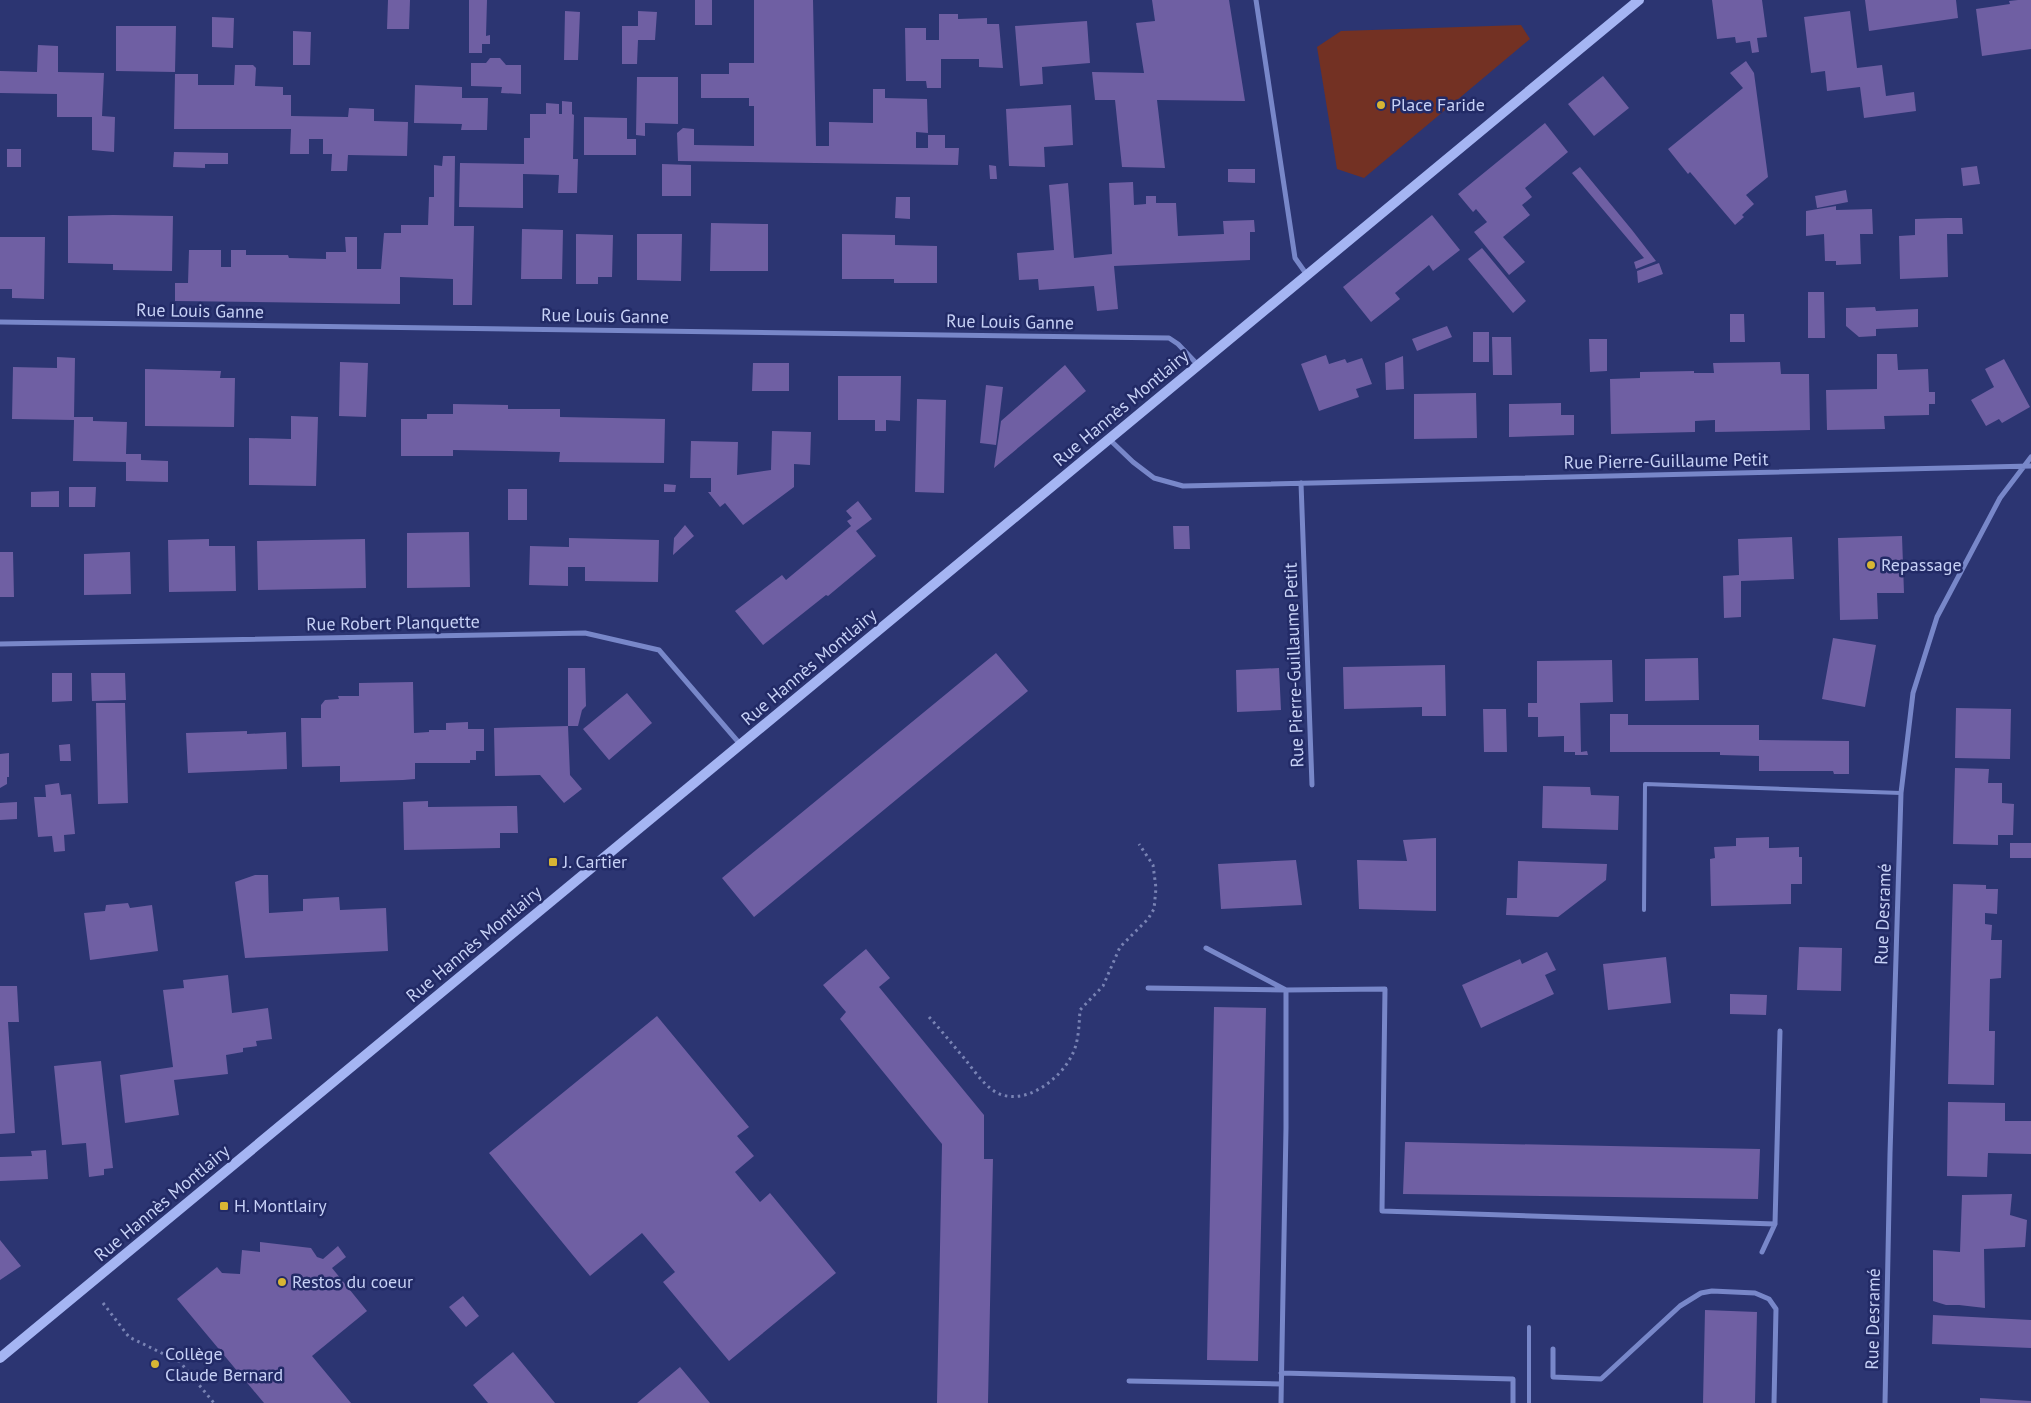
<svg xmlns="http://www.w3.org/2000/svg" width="2031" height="1403" font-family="'PT Sans',sans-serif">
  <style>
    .green { fill: #733123 }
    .building { fill: #6f5fa3 }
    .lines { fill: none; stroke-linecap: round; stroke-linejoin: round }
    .path { stroke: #7983b4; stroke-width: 3; stroke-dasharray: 2.5 4; stroke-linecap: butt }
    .lane { stroke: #7887c9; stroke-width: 4 }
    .street { stroke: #7887c9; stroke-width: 5 }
    .secondary { stroke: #a5b5f3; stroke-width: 10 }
    .poi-dot { fill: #d7b534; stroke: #222a66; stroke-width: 2 }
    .labels { text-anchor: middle; stroke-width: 5; stroke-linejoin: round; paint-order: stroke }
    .poi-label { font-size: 18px; fill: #c7d1f6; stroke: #222a66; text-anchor: start }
    .street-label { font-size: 18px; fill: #c7d1f6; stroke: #222a66 }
  </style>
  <rect width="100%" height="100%" fill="#2c3572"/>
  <path class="green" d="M1521 25 1530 39 1364 178 1337 169 1317 47 1341 31Z"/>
  <path class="building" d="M388 0H410L409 29H387Z
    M469 0H487L486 36 490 35V44H482V53H469Z
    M695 0H712V25H695Z
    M754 0H813L816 146H829V122L873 123V89H885V98L927 99 928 133 916 132V148H928V135H945V148H959L958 165 678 161 677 133 683 128 694 129V145L754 146V106H749V98H701V74H729V63H754Z
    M1152 0H1229L1245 101 1157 100 1165 168 1122 167 1115 100H1095L1092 72 1144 73 1136 23 1155 21Z
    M1712 0H1762L1767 37 1757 38 1759 52 1752 53 1750 41 1736 43 1735 37 1717 39Z
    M1865 0H1956L1958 18 1869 31Z
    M2018 0H2031V49L1982 56 1976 9 2010 4 2009 1Z
    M565 11 580 12 578 60H564Z
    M638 11 657 12 655 40H638L637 64H622V26H638Z
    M1850 11 1857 68 1882 65 1886 96 1914 92 1916 111 1864 118 1860 87 1827 91 1825 71 1811 73 1804 17Z
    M939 14H958V19L987 18V24H999L1003 68 979 67V59H941V88H927L926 81H906L905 28H926V40H939Z
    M212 17 234 18 233 48 212 47Z
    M1087 21 1090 63 1042 67 1043 84 1020 86 1015 26Z
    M116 26H176L175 72 116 71Z
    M293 31 311 32 310 65H293Z
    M38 45 58 46V72L104 73 102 116 115 117 114 152 92 150V117H57V94L0 93V71L37 72Z
    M490 58H500L506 65H521V94L501 93 502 87 471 86V63H486Z
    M1746 61 1754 73 1768 177 1746 195 1754 204 1742 215 1744 217 1735 225 1690 172 1688 174 1668 149 1743 88 1730 73Z
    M235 65H253L256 68 255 86 283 87V95H291V116L348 117 349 108 374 109V121L408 122 407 156 348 155 347 171H331L332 154H323V139H309V154H290L291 129H174L175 74H198V85H234Z
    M1603 76 1629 108 1594 136 1568 104Z
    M637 77H678V124L645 123V136L636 135Z
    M415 85 462 87V98H488L487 130H461L462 124 414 123Z
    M562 101 572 102V114L574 115 573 159H578L577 193H558L559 175 523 174V208L459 207 460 163 524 164V138H530V114H546V103L559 104V114H562Z
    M1071 105 1073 145 1044 147 1045 167 1009 166 1006 109Z
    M584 117 627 118V139H636V155H584Z
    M1545 123 1568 152 1525 188 1532 197 1522 205 1530 215 1503 237 1525 262 1509 275 1474 232 1487 222 1476 209 1473 212 1458 194Z
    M7 149H21V167H7Z
    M174 152 228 153V164H205V168L173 167Z
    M443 156H455L454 226H474L472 305H453V279L400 277V304L175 301V283H188L189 250H221V267H231V250H246V255H288L289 258 326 259V252H346L345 237H357V269H381L384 233H401V225H428L429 197H434V165L442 166Z
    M662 164 691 165V196H662Z
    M989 165 996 166 997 179H990Z
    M1977 166 1980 184 1963 186 1961 168Z
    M1580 167 1632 230 1656 261 1636 269 1634 262 1644 258 1572 173Z
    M1228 169H1255V183L1228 182Z
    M1133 182 1134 205 1146 204V196H1156V203H1176L1178 236 1224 234 1223 221 1254 220 1255 232H1250V260L1114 266 1118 309 1097 311 1094 286 1039 290 1038 279 1019 280 1017 253 1054 250 1049 185 1068 183 1074 258 1112 254 1109 183Z
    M1846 190 1848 202 1817 208 1815 196Z
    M896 197H910V219L895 218Z
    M1836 206V210L1872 209 1873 234H1860L1861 264 1836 265V261H1825L1824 234 1806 236V211Z
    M113 215 173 216 172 271 113 270V264L68 263V216Z
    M1432 215 1460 250 1433 271 1429 265 1395 293 1400 299 1371 322 1343 287Z
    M1947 218H1962L1963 234H1947L1948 277 1900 279 1899 236 1915 235V219Z
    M711 223 768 224V271H710Z
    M522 229 563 230 562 279H521Z
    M576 234 613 235 612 277H598V284H576Z
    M637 234H682L681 281 637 280Z
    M842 234 895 235V245L937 246V283H894V279H842Z
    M0 237H45L44 299 12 298V289H0Z
    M1482 248 1526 301 1513 313 1468 259Z
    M1659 263 1663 274 1638 283 1637 271Z
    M1808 292H1824L1825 338H1808Z
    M1875 307 1876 311 1918 309V327L1876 329V336L1859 337 1846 326V308Z
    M1730 314H1744L1745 342H1730Z
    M1447 326 1452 337 1417 351 1412 339Z
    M1473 332H1489V362H1473Z
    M1492 337H1511L1512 375H1493Z
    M1589 339H1607V371L1590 372Z
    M1877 354H1897L1898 370 1928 369 1929 392H1935V404H1929V415L1884 416 1885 429 1827 430 1826 390 1877 389Z
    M1326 355 1329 364 1345 359 1347 363 1362 358 1372 384 1356 389 1359 397 1319 411 1301 364Z
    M1403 356 1404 389 1386 390 1385 363Z
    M57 357 75 358 74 417H93V421L127 422 126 454H141V460L168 461V482L126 481V462L73 461 74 420 12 419 13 367 57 368Z
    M2004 359 2030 407 2002 423 1999 419 1986 426 1971 400 1994 387 1985 369Z
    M340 362 368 363 366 417 339 416Z
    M1780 362 1781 374H1809L1810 430 1715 432V420L1695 421V432L1611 434 1610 379 1640 378V372L1694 371V373H1714L1713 363Z
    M753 363H789V391H752Z
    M1065 365 1086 391 994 468 1001 421Z
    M145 369 221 371 220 378H235L234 427 145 426Z
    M838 376H901L900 421 886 420V431H875V420H838Z
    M986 385 1003 387 996 445 980 443Z
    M1476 393 1477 438 1414 439V394Z
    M917 399 946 400 944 493 915 492Z
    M1561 403V415H1574V435L1509 437V404Z
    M453 404 508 405V409H560V417L665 419 664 463 559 462 560 452 453 450V456H401V419H427V414H453Z
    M291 416 318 417 316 486 249 485V438L291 439Z
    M772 431 811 432 810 465 794 464V487L743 525 725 503 720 507 708 492H711V478H690L691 441 738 442 737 475 771 470Z
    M664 484 676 485 675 492H664Z
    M69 487H96L95 507H69Z
    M508 489H527V520H508Z
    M59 491V507H31V492Z
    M858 501 872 519 856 531 876 556 828 596 826 595 763 645 735 611 782 575 786 580 851 526 847 521 852 518 846 511Z
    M685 525 694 536 673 555 674 538Z
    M1173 526H1189L1190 549H1174Z
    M469 532 470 587 407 588V533Z
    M1902 536 1904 593H1877L1878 619 1840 620 1838 538Z
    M1792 537 1794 579 1741 581V617L1724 618 1723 576 1739 575 1738 539Z
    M569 538 659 540 658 582 585 581V567H568V586L529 585 530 546 569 547Z
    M209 539V546H235L236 591 169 592 168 540Z
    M365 539 366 588 258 590 257 541Z
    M0 552H13L14 597H0Z
    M130 552 131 594 84 595V554Z
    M1833 638 1876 645 1865 707 1822 699Z
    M996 653 1028 691 754 917 722 878Z
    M1698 658 1699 700 1645 701V659Z
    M1612 660 1613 702 1580 703 1581 752 1587 751 1588 755H1575V752H1564V736L1538 737V717H1528V703H1537V661Z
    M1445 665 1446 716H1422V707L1344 709 1343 667Z
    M568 668H585L586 706 582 710 578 726H568L570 775 582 789 564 803 540 775 495 776 494 728 568 726Z
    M1279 668 1281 710 1237 712 1236 670Z
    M52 673H72V701L52 702Z
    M91 673H125L126 700 92 701Z
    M413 682 414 733 429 732V730H446V723L468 722V729H484V751H476V760H470V763H415V779L403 780 340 782V766L302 767 301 718H321V705L325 700 339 699 338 696H359V683Z
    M627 693 652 723 609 760 583 729Z
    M96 703H125L128 803 98 804Z
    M1956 708 2011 709 2010 759 1955 758Z
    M1483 709H1506L1507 752H1484Z
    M1610 714H1628V725H1759V740L1849 741V774H1834L1833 771H1759V756L1720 755V752H1610Z
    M247 731V734L286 732 287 769 188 773 186 733Z
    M70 744 71 761H60L59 745Z
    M9 753V777H7V784L0 788V754Z
    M1955 768 1989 769 1988 783H2002V803L2014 804 2013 835H1998V845L1953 844Z
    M59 783 61 795 71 794 75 834 64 835 65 851 54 852 52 836 38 837 34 797H46L45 785Z
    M1543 786 1590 787 1591 795 1619 796 1618 830 1542 828Z
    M428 801V807L517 806 518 833H500V848L404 850 403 802Z
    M17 802V819L0 820V803Z
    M1769 837V848L1799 847V857H1802V884H1791V904L1711 906 1710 859 1715 858 1714 847 1736 846V838Z
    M1436 838V911L1359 909 1357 860 1407 861 1403 840Z
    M2010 843H2031V858H2010Z
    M1296 860 1302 905 1221 909 1218 864Z
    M1518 861 1607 864 1606 880 1558 917 1506 915 1507 898H1517Z
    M255 875H268L269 913 303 911V899L339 897 340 910 386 908 388 951 245 958 235 882Z
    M1953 884 1986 885V889H1998L1997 914 1985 913V924L1992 925 1991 940H2002L2001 978 1990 979 1989 1031H1995L1994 1085 1948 1084Z
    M128 903 130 908 152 905 158 951 90 960 84 913 105 911 106 905Z
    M1799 947 1842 948 1841 991 1797 990Z
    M866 949 890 978 879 987 984 1115V1159H993L988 1403H937L942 1144 840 1019 846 1012 823 985Z
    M1547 952 1556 970 1545 975 1554 994 1481 1028 1462 985 1520 959 1522 964Z
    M1666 957 1671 1003 1608 1010 1603 964Z
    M228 975 232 1013 268 1008 272 1039 256 1041 257 1046 243 1048V1052L226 1055 228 1074 174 1080 179 1115 125 1123 120 1075 173 1067 163 990 184 988 183 980Z
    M0 986H17L19 1022H8L15 1133 0 1134Z
    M1730 994 1767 995 1766 1015 1730 1014Z
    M1214 1007 1266 1008 1258 1361 1207 1360Z
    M657 1016 749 1127 737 1136 754 1156 735 1172 760 1202 770 1193 836 1273 729 1361 663 1282 675 1272 642 1233 590 1276 489 1153Z
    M101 1061 113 1168 104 1169V1175L89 1177 86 1143 62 1145 54 1066Z
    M1948 1102 2005 1103V1121H2031V1154L1988 1153 1987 1177 1947 1176Z
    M1405 1142 1760 1149 1758 1199 1403 1194Z
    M46 1150 48 1179 0 1181V1157L32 1156 31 1151Z
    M2012 1194 2010 1215 2027 1220 2025 1247 1984 1249 1985 1308 1959 1305H1946L1933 1301V1250L1960 1252 1962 1195Z
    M0 1240 21 1266 0 1280Z
    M260 1242 311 1248 317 1257 323 1259 338 1246 346 1257 332 1268 367 1311 312 1356 351 1403H264L177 1299 217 1267 222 1273 240 1274 242 1250 260 1252Z
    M463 1296 479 1316 466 1327 449 1307Z
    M1705 1310 1757 1312 1755 1403H1703Z
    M1933 1315 2031 1320V1348L1932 1344Z
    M513 1352 555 1403H488L473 1385Z
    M680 1367 710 1403H637Z
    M1980 1398 2031 1401V1403H1980Z"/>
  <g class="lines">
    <path class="path" d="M929 1017C941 1030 952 1044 964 1058 973 1069 982 1083 994 1091 1022 1109 1060 1080 1072 1055 1079 1042 1079 1024 1080 1010L1103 986 1120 947 1148 919 1154 909 1156 888 1153 865 1139 844
      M103 1303 129 1337 180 1362 214 1403"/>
    <path class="lane" d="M1644 910 1645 784 1901 793
      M1529 1327V1403"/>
    <path class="street" d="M1256 0 1295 258 1307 275
      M0 322 1169 338 1178 344 1198 365
      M1109 439 1133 462 1154 478 1183 486 2031 466
      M1301 483 1312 785
      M0 644 585 633 659 650 740 744
      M1206 948 1286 990 1385 989 1382 1211 1775 1224 1780 1031
      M1148 988 1286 990V1128L1281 1403
      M1762 1252 1775 1224
      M1553 1349V1377L1601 1379 1680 1306 1701 1293 1712 1291 1755 1293 1769 1299 1776 1309 1774 1403
      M1281 1373 1513 1379V1403
      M1129 1381 1281 1384
      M1885 1403 1890 1154 1901 793 1913 693 1937 617 2000 498 2031 457"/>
    <path class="secondary" d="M0 1358 1639 0"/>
  </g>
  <g class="poi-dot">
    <circle cx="1381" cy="105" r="5"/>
    <circle cx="1871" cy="565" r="5"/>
    <rect x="548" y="857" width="10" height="10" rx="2.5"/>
    <rect x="219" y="1201" width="10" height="10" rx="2.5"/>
    <circle cx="282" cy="1282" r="5"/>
    <circle cx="155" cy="1364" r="5"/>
  </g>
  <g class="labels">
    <g class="poi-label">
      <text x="1391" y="111">Place Faride</text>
      <text x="1881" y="571">Repassage</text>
      <text x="563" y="868">J. Cartier</text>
      <text x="234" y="1212">H. Montlairy</text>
      <text x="292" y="1288">Restos du coeur</text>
      <text x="165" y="1360">Collège<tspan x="165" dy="21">Claude Bernard</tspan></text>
    </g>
    <g class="street-label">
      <text transform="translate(200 311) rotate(1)" y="6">Rue Louis Ganne</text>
      <text transform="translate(605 316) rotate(1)" y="6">Rue Louis Ganne</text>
      <text transform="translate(1010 322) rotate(1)" y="6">Rue Louis Ganne</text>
      <text transform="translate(1121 408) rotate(-40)" y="6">Rue Hannès Montlairy</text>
      <text transform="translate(1666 461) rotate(-1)" y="6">Rue Pierre-Guillaume Petit</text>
      <text transform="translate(393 623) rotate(-1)" y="6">Rue Robert Planquette</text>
      <text transform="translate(1294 665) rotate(-92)" y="6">Rue Pierre-Guillaume Petit</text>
      <text transform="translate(809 667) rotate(-40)" y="6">Rue Hannès Montlairy</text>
      <text transform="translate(1883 914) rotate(-88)" y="6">Rue Desramé</text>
      <text transform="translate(474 944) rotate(-40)" y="6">Rue Hannès Montlairy</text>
      <text transform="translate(162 1203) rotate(-40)" y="6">Rue Hannès Montlairy</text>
      <text transform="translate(1873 1319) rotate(-89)" y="6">Rue Desramé</text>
    </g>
  </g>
</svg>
